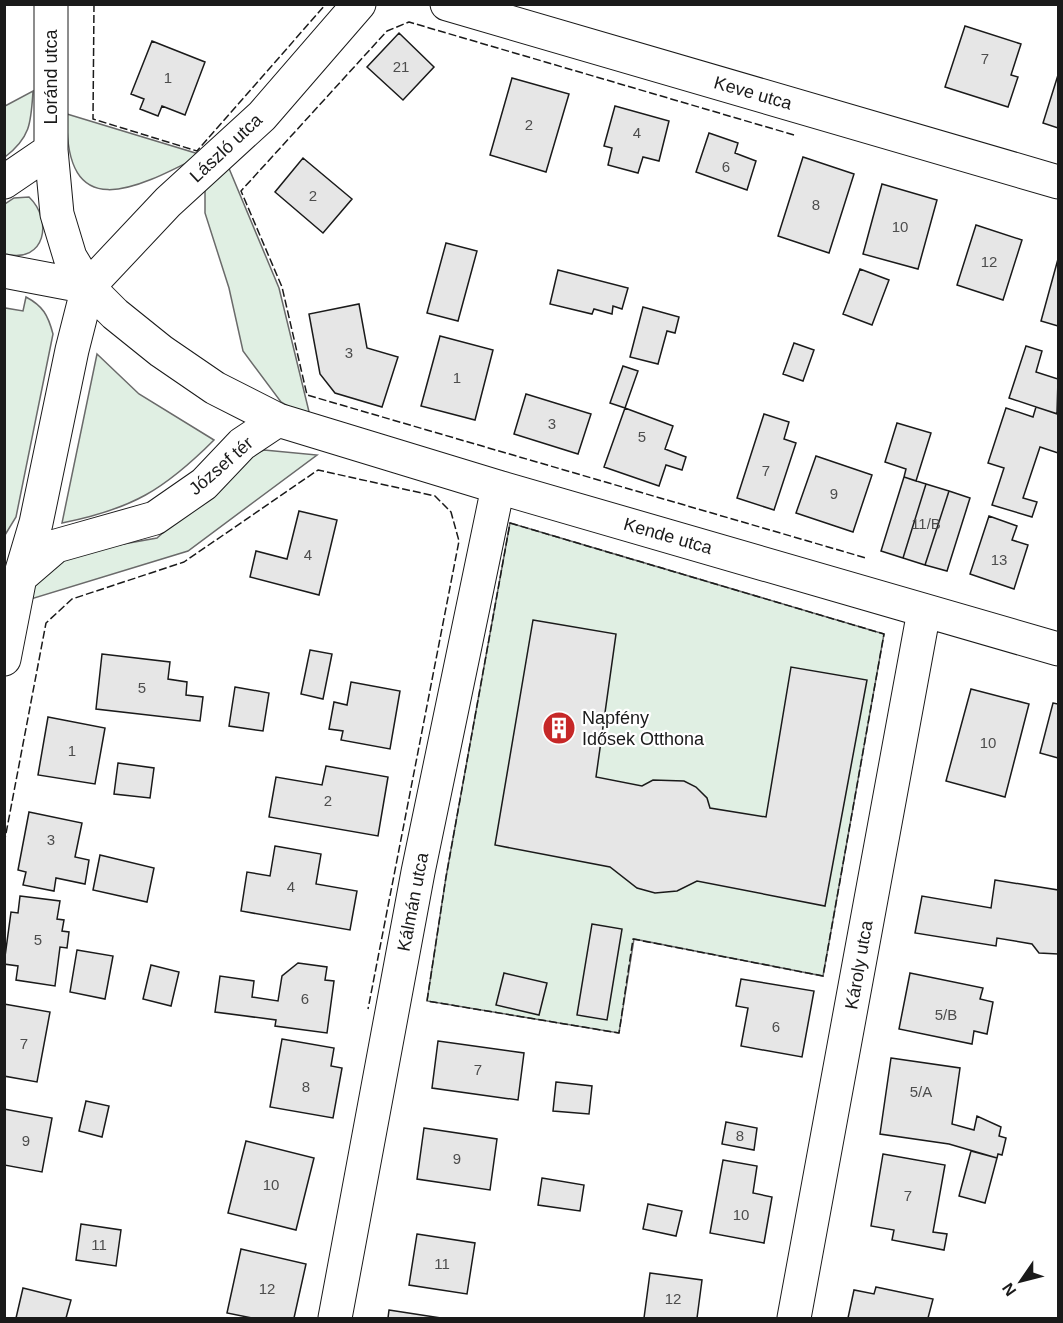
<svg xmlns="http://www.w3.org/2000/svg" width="1063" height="1323" font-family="Helvetica,sans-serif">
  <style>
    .green { fill: #e0efe3; stroke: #6a6a6a; stroke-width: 1.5 }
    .building { fill: #e6e6e6; stroke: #1a1a1a; stroke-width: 1.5 }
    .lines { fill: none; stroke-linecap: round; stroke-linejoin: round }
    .minor-casing { stroke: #1a1a1a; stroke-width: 35 }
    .minor { stroke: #fff; stroke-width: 33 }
    .fence { stroke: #1a1a1a; stroke-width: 1.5; stroke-dasharray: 8 3; stroke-linecap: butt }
    .labels { text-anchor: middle; stroke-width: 4.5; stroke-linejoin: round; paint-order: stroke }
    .number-label { font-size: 15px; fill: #4d4d4d }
    .street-label { font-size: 18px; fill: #1a1a1a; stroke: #fff }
    .poi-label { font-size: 18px; fill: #1a1a1a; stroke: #fff; text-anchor: start }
  </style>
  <rect width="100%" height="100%" fill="#fff"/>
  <path class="green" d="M33 91C31 122 31 137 5 157V106Z
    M67 114 202 155C136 189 64 227 67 114Z
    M228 166 279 288 311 420 281 402 243 351 229 288 205 213V187Z
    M29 197C53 220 46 264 5 254V204L14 198Z
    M26 297C43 306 48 315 53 334L16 517 5 535V308L23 311Z
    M97 354 139 394 214 440C164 490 132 509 62 523Z
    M264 450 317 455 188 551 18 603 25 578 73 553 157 538 245 458Z
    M510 523 884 634 823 976 634 939 619 1033 427 1001 446 877Z"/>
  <path class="building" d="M965 26 1021 44 1011 75 1018 77 1008 107 945 87Z
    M399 33 434 67 403 100 367 67Z
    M152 41 205 62 185 115 162 106 158 116 140 109 144 99 131 94Z
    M1058 75V128L1043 123Z
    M512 78 569 94 546 172 490 155Z
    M615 106 669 121 659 161 643 157 638 173 608 165 612 148 604 146Z
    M709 133 738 143 735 153 756 161 747 190 696 172Z
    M803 157 854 174 829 253 778 236Z
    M303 158 352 199 323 233 275 192Z
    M882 184 937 200 918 269 863 254Z
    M976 225 1022 240 1003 300 957 285Z
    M446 243 477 251 458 321 427 313Z
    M1058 259V326L1041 321Z
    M860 269 889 280 872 325 843 314Z
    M558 270 628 288 622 309 613 306 612 314 594 309 592 314 550 304Z
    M359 304 367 348 398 357 382 407 335 393 320 374 309 314Z
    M643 307 679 317 675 333 667 331 658 364 630 357Z
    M440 336 493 350 475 420 421 406Z
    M794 343 814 350 803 381 783 374Z
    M1026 346 1042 351 1036 372 1058 379 1057 414 1009 398Z
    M623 366 638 371 625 408 610 403Z
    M526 394 591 414 578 454 514 434Z
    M1036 407 1058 414V453L1040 447 1023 498 1037 502 1032 517 992 505 1004 468 988 463 1006 408 1033 417Z
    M625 408 673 426 665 449 686 457 682 470 666 465 659 486 604 467Z
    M764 414 789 422 784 439 796 443 774 510 737 498Z
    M897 423 931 433 916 481 904 477 906 469 885 462Z
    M816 456 872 475 853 532 796 513Z
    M904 477 926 484 903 558 881 551Z
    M926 484 949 491 925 565 903 558Z
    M949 491 970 498 947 571 925 565Z
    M299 511 337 520 319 595 250 577 256 551 287 559Z
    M989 516 1017 526 1012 540 1028 545 1014 589 970 574Z
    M533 620 616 634 596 777 642 786 653 780 684 781 696 787 707 798 710 808 766 817 791 667 867 680 825 906 697 881 677 891 655 893 637 888 610 867 495 845Z
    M310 650 332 654 323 699 301 694Z
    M102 654 170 662 168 679 187 682 186 695 203 697 200 721 96 709Z
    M351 682 400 691 390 749 341 740 343 731 329 729 334 702 347 705Z
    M235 687 269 693 263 731 229 726Z
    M971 689 1029 704 1005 797 946 781Z
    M1053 703 1058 704V758L1040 753Z
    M48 717 105 728 95 784 38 775Z
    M118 763 154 768 150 798 114 794Z
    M326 766 388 777 378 836 269 817 276 777 322 785Z
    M29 812 82 823 75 857 89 860 85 884 56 878 54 891 23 885 26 872 18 870Z
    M275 846 321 854 316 884 357 891 350 930 241 911 247 872 270 876Z
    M100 855 154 868 147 902 93 890Z
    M995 880 1058 890V954L1039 953 1032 944 997 938 996 946 915 933 922 896 991 908Z
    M20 896 60 901 57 919 64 920 62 931 69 932 67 948 60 947 55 986 16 980 18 966 4 964 11 912 18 913Z
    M592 924 622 929 607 1020 577 1015Z
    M77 950 113 956 105 999 70 992Z
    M298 963 327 967 325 980 334 981 327 1033 275 1026 276 1020 215 1012 220 976 254 981 252 997 278 1001 282 976Z
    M151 965 179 972 171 1006 143 999Z
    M504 973 547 983 539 1015 496 1005Z
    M910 973 983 988 980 999 993 1002 987 1034 974 1031 972 1044 899 1029Z
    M741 979 814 991 802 1057 741 1046 748 1008 736 1006Z
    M4 1004 50 1012 37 1082 4 1076Z
    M282 1039 334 1048 331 1066 342 1068 333 1118 270 1107Z
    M438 1041 524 1053 518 1100 432 1088Z
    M891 1058 960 1068 952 1124 974 1130 977 1116 1001 1127 999 1136 1006 1138 1002 1155 998 1154 997 1158 949 1144 880 1134Z
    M556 1082 592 1086 589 1114 553 1111Z
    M86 1101 109 1106 102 1137 79 1131Z
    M4 1109 52 1118 42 1172 4 1165Z
    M726 1122 757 1128 754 1150 722 1144Z
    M424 1128 497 1139 490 1190 417 1179Z
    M246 1141 314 1158 296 1230 228 1213Z
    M971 1151 997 1158 985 1203 959 1196Z
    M883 1154 945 1165 933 1232 947 1234 944 1250 892 1240 894 1230 871 1226Z
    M723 1160 757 1166 753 1193 772 1197 764 1243 710 1233Z
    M542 1178 584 1185 580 1211 538 1205Z
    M648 1204 682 1211 676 1236 643 1229Z
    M81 1224 121 1230 116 1266 76 1260Z
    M417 1234 475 1243 467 1294 409 1285Z
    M241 1249 306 1264 294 1318H252L227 1313Z
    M650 1273 702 1280 697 1318H644Z
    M876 1287 933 1299 928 1318H848L854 1290 874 1294Z
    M23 1288 71 1300 66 1318H16Z
    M389 1310 441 1318H388Z"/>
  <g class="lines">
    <g class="minor-casing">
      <path id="minor" d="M51 4V150L57 214 70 257 88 287 115 314 161 351 215 388 278 420 498 487 1058 649
        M447 4 1058 182
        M4 182 51 150
        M4 271 88 287
        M88 287 168 202 262 116 359 4
        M20 577 56 546 155 518 204 484 242 444 278 420
        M4 659 20 577 36 523 72 350 88 287
        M335 1318 418 872 498 487
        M794 1318 924 611"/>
    </g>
    <use href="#minor" class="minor"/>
    <path class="fence" d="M94 4 93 119 197 151 326 4
      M794 135 409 22 387 31 241 191 282 287 307 395 866 558
      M510 523 884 634 823 976 633 939 619 1033 427 1001 446 877Z
      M4 844 46 623 72 599 184 562 318 470 435 496 451 512 459 541 368 1009"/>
  </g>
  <defs>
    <g id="building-disc" transform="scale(1.725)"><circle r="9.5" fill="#c62828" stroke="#fff"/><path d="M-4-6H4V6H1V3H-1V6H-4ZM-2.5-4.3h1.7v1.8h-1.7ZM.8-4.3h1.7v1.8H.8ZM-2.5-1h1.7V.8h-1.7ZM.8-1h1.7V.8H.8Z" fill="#fff"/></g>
  </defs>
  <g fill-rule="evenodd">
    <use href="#building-disc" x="559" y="728"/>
  </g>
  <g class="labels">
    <g class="number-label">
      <text x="985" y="64">7</text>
      <text x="401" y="72">21</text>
      <text x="168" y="83">1</text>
      <text x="529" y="130">2</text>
      <text x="637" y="138">4</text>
      <text x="726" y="172">6</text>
      <text x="313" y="201">2</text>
      <text x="816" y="210">8</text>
      <text x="900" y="232">10</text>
      <text x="989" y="267">12</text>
      <text x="349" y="358">3</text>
      <text x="457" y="383">1</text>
      <text x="552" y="429">3</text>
      <text x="642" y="442">5</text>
      <text x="766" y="476">7</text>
      <text x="834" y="499">9</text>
      <text x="926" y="529">11/B</text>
      <text x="308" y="560">4</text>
      <text x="999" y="565">13</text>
      <text x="142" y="693">5</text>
      <text x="988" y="748">10</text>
      <text x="72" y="756">1</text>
      <text x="328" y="806">2</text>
      <text x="51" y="845">3</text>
      <text x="291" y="892">4</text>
      <text x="38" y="945">5</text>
      <text x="305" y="1004">6</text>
      <text x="946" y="1020">5/B</text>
      <text x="776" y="1032">6</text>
      <text x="24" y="1049">7</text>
      <text x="478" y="1075">7</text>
      <text x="306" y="1092">8</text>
      <text x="921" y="1097">5/A</text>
      <text x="740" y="1141">8</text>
      <text x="26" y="1146">9</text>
      <text x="457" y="1164">9</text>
      <text x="271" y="1190">10</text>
      <text x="908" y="1201">7</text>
      <text x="741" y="1220">10</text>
      <text x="99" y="1250">11</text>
      <text x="442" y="1269">11</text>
      <text x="267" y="1294">12</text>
      <text x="673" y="1304">12</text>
    </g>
    <g class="street-label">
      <text transform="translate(51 77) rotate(-90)" y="6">Loránd utca</text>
      <text transform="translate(753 93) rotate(16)" y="6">Keve utca</text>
      <text transform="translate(226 148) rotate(-43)" y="6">László utca</text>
      <text transform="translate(221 466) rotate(-41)" y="6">József tér</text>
      <text transform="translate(668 536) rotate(16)" y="6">Kende utca</text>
      <text transform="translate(413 902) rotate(-79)" y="6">Kálmán utca</text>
      <text transform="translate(859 965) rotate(-80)" y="6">Károly utca</text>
    </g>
    <g class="poi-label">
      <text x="582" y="724">Napfény<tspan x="582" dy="21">Idősek Otthona</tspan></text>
    </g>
  </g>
  <rect width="1063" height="1323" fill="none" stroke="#1a1a1a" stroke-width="12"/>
  <g transform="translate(1021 1281) rotate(235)" stroke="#ffffff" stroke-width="4.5" paint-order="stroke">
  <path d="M0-4.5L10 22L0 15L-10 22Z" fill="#1a1a1a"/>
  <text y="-9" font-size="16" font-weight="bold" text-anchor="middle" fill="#1a1a1a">N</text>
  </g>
</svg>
